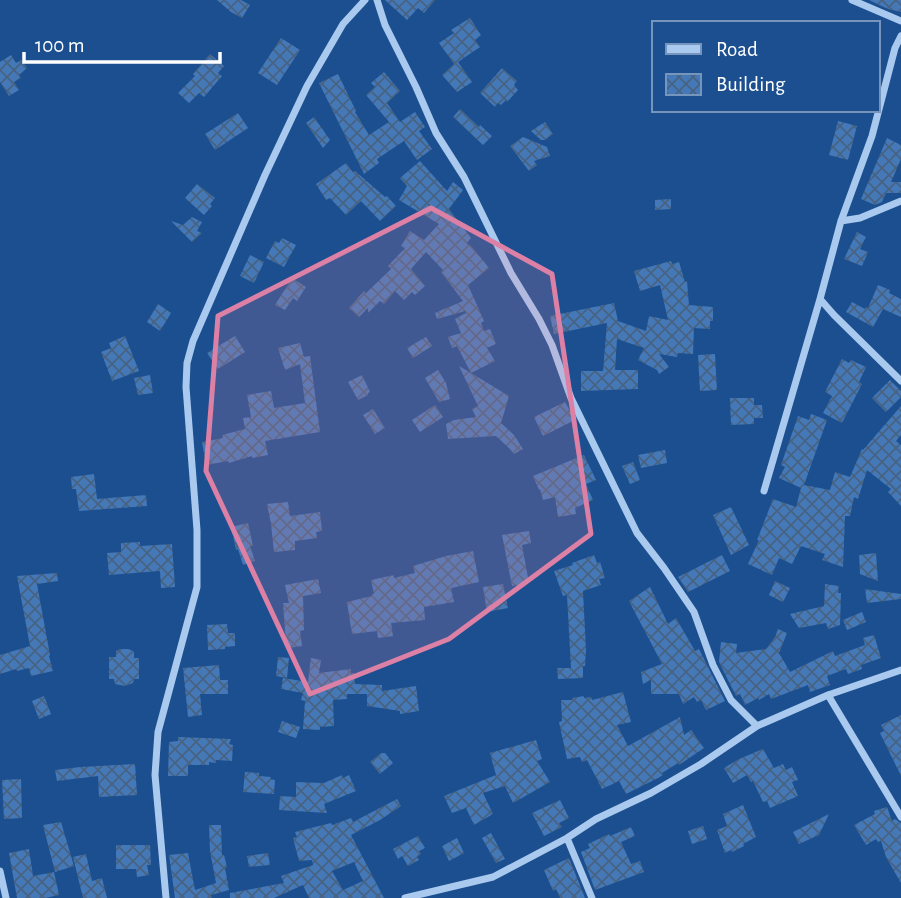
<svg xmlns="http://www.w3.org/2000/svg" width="901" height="898" font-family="'Alegreya Sans',sans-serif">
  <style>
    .building { fill: url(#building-cross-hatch); fill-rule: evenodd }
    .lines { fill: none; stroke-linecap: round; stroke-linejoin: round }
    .street { stroke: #a9c9ee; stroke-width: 7 }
    .marked { fill: #dd80a5; fill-opacity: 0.2; stroke: #dd80a5; stroke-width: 5; stroke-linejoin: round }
  </style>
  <defs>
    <pattern id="building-cross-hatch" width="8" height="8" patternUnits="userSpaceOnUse" patternTransform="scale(1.75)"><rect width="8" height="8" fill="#4478b7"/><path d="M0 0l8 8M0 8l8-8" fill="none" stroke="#486282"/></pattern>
  </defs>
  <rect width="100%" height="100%" fill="#1b4f8f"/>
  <path class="building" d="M217 0H241L250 5 242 18 231 12Z
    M385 0H435L424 13 418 8 407 20Z
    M869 0H901V12L888 9Z
    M470 18 481 35 475 40 480 47 458 62 472 82 457 92 442 75 454 64 439 43 454 33 451 30Z
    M281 38 300 50 277 85 258 73Z
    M210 54 224 66 218 73 222 76 204 97 199 93 189 103 178 93 195 76 193 74Z
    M11 55 16 63 21 60 27 68 19 75 21 78 14 82 19 90 9 96 0 82V62Z
    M502 68 517 81 514 85 518 90 507 102 506 100 501 105 498 103 495 107 480 93Z
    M384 72 400 91 387 103 400 122 415 112 425 127 419 131 432 149 417 160 404 141 377 159 379 163 364 174 319 83 338 74 356 111 355 112 369 135 389 122 366 95 375 87 371 83Z
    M460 109 479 127 480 125 492 136 483 145 453 117Z
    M238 113 248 128 215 150 205 134Z
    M314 117 330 140 323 148 306 123Z
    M838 121 857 126 848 160 829 155Z
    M545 122 553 134 545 140H541L531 131Z
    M523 137 547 147 550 156 534 161 537 165 529 171 510 146Z
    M887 138 901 145V159L891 182H901V193H886L882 202 875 205 861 199Z
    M420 161 447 191 453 182 463 190 449 209 471 238 467 243 472 247 489 268 468 285 484 321 481 323 484 331 490 329 496 344 487 348 495 361 471 373 509 396 501 423 514 435 523 449 514 454 510 449 496 436 448 439 446 424 454 420 476 417 472 409 478 406 459 366 471 373 457 346 452 348 448 337 461 333 455 319 466 313 465 311 437 319 435 313 463 301 441 272 443 270 426 252 411 269 425 286 415 295 412 292 404 300 395 291 384 304 380 301 368 313V308L359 317 349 308 364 291 366 293 391 269 388 266 405 248 401 246 410 231 424 240 439 224 399 200 407 186 400 178Z
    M346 163 353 172 355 171 385 197 387 196 396 206 380 221 361 201 346 215 330 198 326 200 316 184Z
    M197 184 215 198 210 204 212 206 204 215 185 198Z
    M671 199V209L655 210V200Z
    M192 217 202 222 197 231 202 233 192 242 171 221 183 225Z
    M857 232 866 237 860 249 868 252 862 266 844 259Z
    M282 238 296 245 284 267 266 258 275 241 279 243Z
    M250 255 264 262 254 283 240 276Z
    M671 261 672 264 679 262 685 282 687 281 689 305 713 307V321H710V329L694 328 693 354 678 353 677 357 659 354 669 367 659 374 657 370 638 360 644 348 617 339 615 370H638V389L581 391V371H603L607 323 554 334 550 316 614 303 618 321 646 331 649 316 668 320 660 285 640 291 634 271Z
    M292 278 306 287 297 301 293 298 285 310 275 305Z
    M878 285 890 290 889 293 901 299V317L883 309 873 327 846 312 852 302 865 309 866 307 868 308Z
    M158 304 171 313 160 331 147 322Z
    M125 336 139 371 112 381 101 352 111 348 109 343Z
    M235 336 245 352 218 369 207 353Z
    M426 337 432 346 413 358 407 348Z
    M300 343 304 357 310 356 320 432 265 441 268 455 252 458V456L229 463 228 461 206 465 202 442 223 438 222 435 245 429 243 418 251 417 247 395 271 391 274 408 305 403 300 364 285 370 278 348Z
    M715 354 717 390 700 391 698 355Z
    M842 359 849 363 851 360 866 367 859 382 862 384 842 423 823 413 832 396 825 392Z
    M438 370 446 383 450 399 439 402 425 378Z
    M150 375 153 393 138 395 134 378Z
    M362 375 370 392 368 393V395L358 400 348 382Z
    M890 380 901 391V397L886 412 872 398Z
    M730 398H754V405H762L763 418H754V424L731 425Z
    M565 402 575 420 543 436 534 417Z
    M435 405 443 417 420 432 412 420Z
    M901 406V435L896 441 901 445V506L888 492 891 489 867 470 858 499 854 497 850 516H845L843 567 822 560 825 554 801 546 792 564 779 558 772 575 748 564 759 540H757L773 499 796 507 801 488 779 478 785 467 781 465 798 416 809 420 811 414 827 420 804 485 830 490 835 472 850 477 862 449 863 450Z
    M373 409 385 428 375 434 363 415Z
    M665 450 667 463 641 468 638 455Z
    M584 455 596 480 586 484 593 500 575 508 576 514 558 517 555 497 543 500 540 489 539 490 533 476Z
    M633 462 640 480 630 484 622 466Z
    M94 474 97 499 146 495 147 506 79 511 76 489H72L71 477Z
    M288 502 290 516 320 512 322 531 316 532 317 538 295 541V550L274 552 271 524 267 504Z
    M731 507 749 545 731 555 713 515Z
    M248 523 253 546H250L255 561 243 565 238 549 236 550 231 527Z
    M529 531 531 543 522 545 529 583 512 586 502 535Z
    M140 542V546L172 544 175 587 161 588 160 571 109 575 107 553 121 552V543Z
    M473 551 479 582 451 588 454 602 424 607 425 620 391 623 393 636 378 638 377 631 352 634 347 602 372 596V594H374L371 580 394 575V578L415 573 413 566 446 556Z
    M876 553 878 581 860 574 859 555Z
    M594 555 597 563 600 562 605 578 599 579 601 585 583 591 586 650 585 666H583V678L558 679 557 668H571L567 595 563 596 554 571 573 565 572 563Z
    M722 555 730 571 688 592 678 577Z
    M57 573 58 581 37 584 50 655 49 656 53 671 31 676 29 668 17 671 16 669 0 674V655L30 646 17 576Z
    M318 579 321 593 303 596 304 630 300 631 302 646 288 648 285 631 283 603H289L285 585Z
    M775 581 790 588 783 602 769 595Z
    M503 584 508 608 487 612 483 587Z
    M825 584 839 586 838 593H841L840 625 828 629 826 623 799 628 790 614 824 606Z
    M650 587 668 624 676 618 695 651 699 649 725 701 706 710 701 700 697 702 694 697 683 704 679 694H651V680L643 684 641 672 662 664 629 601Z
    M865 589 901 594V599L867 603Z
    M862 612 866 622 847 630 843 620Z
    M227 624 228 633H235V646L225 647V649L208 650 207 625Z
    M778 629 787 633 779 653 790 672 833 651 835 656 865 645 863 638 874 635 881 658 861 665 862 669 848 674 846 669 827 676 830 685 810 692 808 685 771 699 769 694 759 700 758 698 745 705 740 694 736 696 719 662 721 642 737 644 736 653 766 649 775 637Z
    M120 649H128L134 651V658H139V679H134L133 683 125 686 115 684 114 679H109V657H116V651Z
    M278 657 289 658 287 678 276 676Z
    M311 658 321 660 319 673 351 669V673H354L355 684 382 685V691L416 686 419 711 400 714V711L367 706V694H347V699L333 700 334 726 320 727V730L303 729 305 701 301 700 303 693 281 689 283 678 308 682Z
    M219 665 220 680H228V694H200L202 715 188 717 183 668Z
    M623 692 631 722 617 725 628 746 680 717 684 735 691 730 704 748 679 765 678 763 662 773 663 775 658 778 626 794 619 781 602 789 587 760 582 762 580 757 567 759 559 722 562 721 561 700H572V698L584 696V698L591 697 592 700Z
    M44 696 51 714 39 719 32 701Z
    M901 715V776L880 733 884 731 881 725Z
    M282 721 300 727 296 738 278 732Z
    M178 737 231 739 229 744 233 745 232 761 216 760V763L209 762V765H188V776H168L169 742 178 741Z
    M536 740 542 759 537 761 550 782 513 803 505 786 483 793 493 814 474 825 466 808 452 813 444 796 496 775 490 753Z
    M763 749 774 768 783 764 786 770 792 767 798 780 792 782 798 796 770 808 767 801 763 802 753 781 751 782 747 775 733 783 724 768 739 759Z
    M381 753H385L393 763 380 774 370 762Z
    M135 764 137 795 99 797 98 776 57 781 55 770 80 767Z
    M245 772 259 773V776L271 777 270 779 275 780 274 794 243 792Z
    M342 775 343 778 349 775 356 791 324 804 327 813 279 810 280 796 296 797V782L324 783Z
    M21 779 22 818 4 819 2 780Z
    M397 799 401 806 380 820 351 835 384 898H309L303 885 274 898H230V893L284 883 281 876 313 865 312 860 299 861 293 838 297 837 295 832 331 823 332 825 351 818 353 822ZM354 862 363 881 343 890 332 871Z
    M560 800 569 818 559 823 562 827 544 836 532 813Z
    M743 805 756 837 743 844 744 846 732 852 731 850 725 853 717 830 727 826 723 814Z
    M887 807 892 821 895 819 901 823V883L886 857 881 841 878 842 876 839 866 845 854 825 875 814 874 811Z
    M829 814 819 835 799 844 793 832Z
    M61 822 74 866 55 872 43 825Z
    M209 825H221L222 855H224L227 867 225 868 229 890 211 895 212 898H175L169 855 188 853 195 890 216 883 210 851Z
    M703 826 707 839 692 844 688 831Z
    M631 827 635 836 621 842 631 864 640 861 644 872 595 890 581 852 590 848 588 844 609 834 610 836Z
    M491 833 505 859 496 863 482 838Z
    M418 836 425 848 419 851 421 854 417 857 419 860 408 866 402 856 398 859 393 849Z
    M457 838 464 853 449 861 442 846Z
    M116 845H150L151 865H147L149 875 137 877 136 869H116Z
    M29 849 33 876 54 872 59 895 45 898H17L9 853Z
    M268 853 270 865 249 867 247 856Z
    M86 854 92 881 102 878 107 898H83L73 857Z
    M569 858 585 898H560L556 889 553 891 544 870Z"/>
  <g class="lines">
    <path class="street" d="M377 0 385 25 416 87 436 133 464 177 511 273 539 319 552 345 571 398 637 533 664 568 694 612 713 665 731 700 757 726
      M852 0 901 21
      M901 36 895 48 872 136 841 221 820 299 834 315 901 381
      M841 221 860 218 901 201
      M764 491 820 299
      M828 695 901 817
      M567 838 592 898
      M0 871 6 898
      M166 898 155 775 158 732 197 587V530L186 387 187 363 193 341 265 175 307 86 343 24 365 0
      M405 898 493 877 567 838 596 819 651 793 701 764 757 726 828 695 901 670"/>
  </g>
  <path class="marked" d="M431 208 552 274 591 534 449 639 310 694 206 471 218 316Z"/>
  <rect x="652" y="21" width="228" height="91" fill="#1b4f8f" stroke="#7695bc" stroke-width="2"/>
  <rect x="666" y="44" width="35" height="10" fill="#a9c9ee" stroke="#7695bc" stroke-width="2"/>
  <text x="716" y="56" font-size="21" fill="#ffffff">Road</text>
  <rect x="666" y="74" width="35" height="21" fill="url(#building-cross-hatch)" stroke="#7695bc" stroke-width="2"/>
  <text x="716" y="91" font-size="21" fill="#ffffff">Building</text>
  <path d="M24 52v10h196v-10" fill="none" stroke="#ffffff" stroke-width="3.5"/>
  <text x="35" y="52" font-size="21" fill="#ffffff" stroke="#1b4f8f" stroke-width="5" paint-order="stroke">100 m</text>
</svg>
